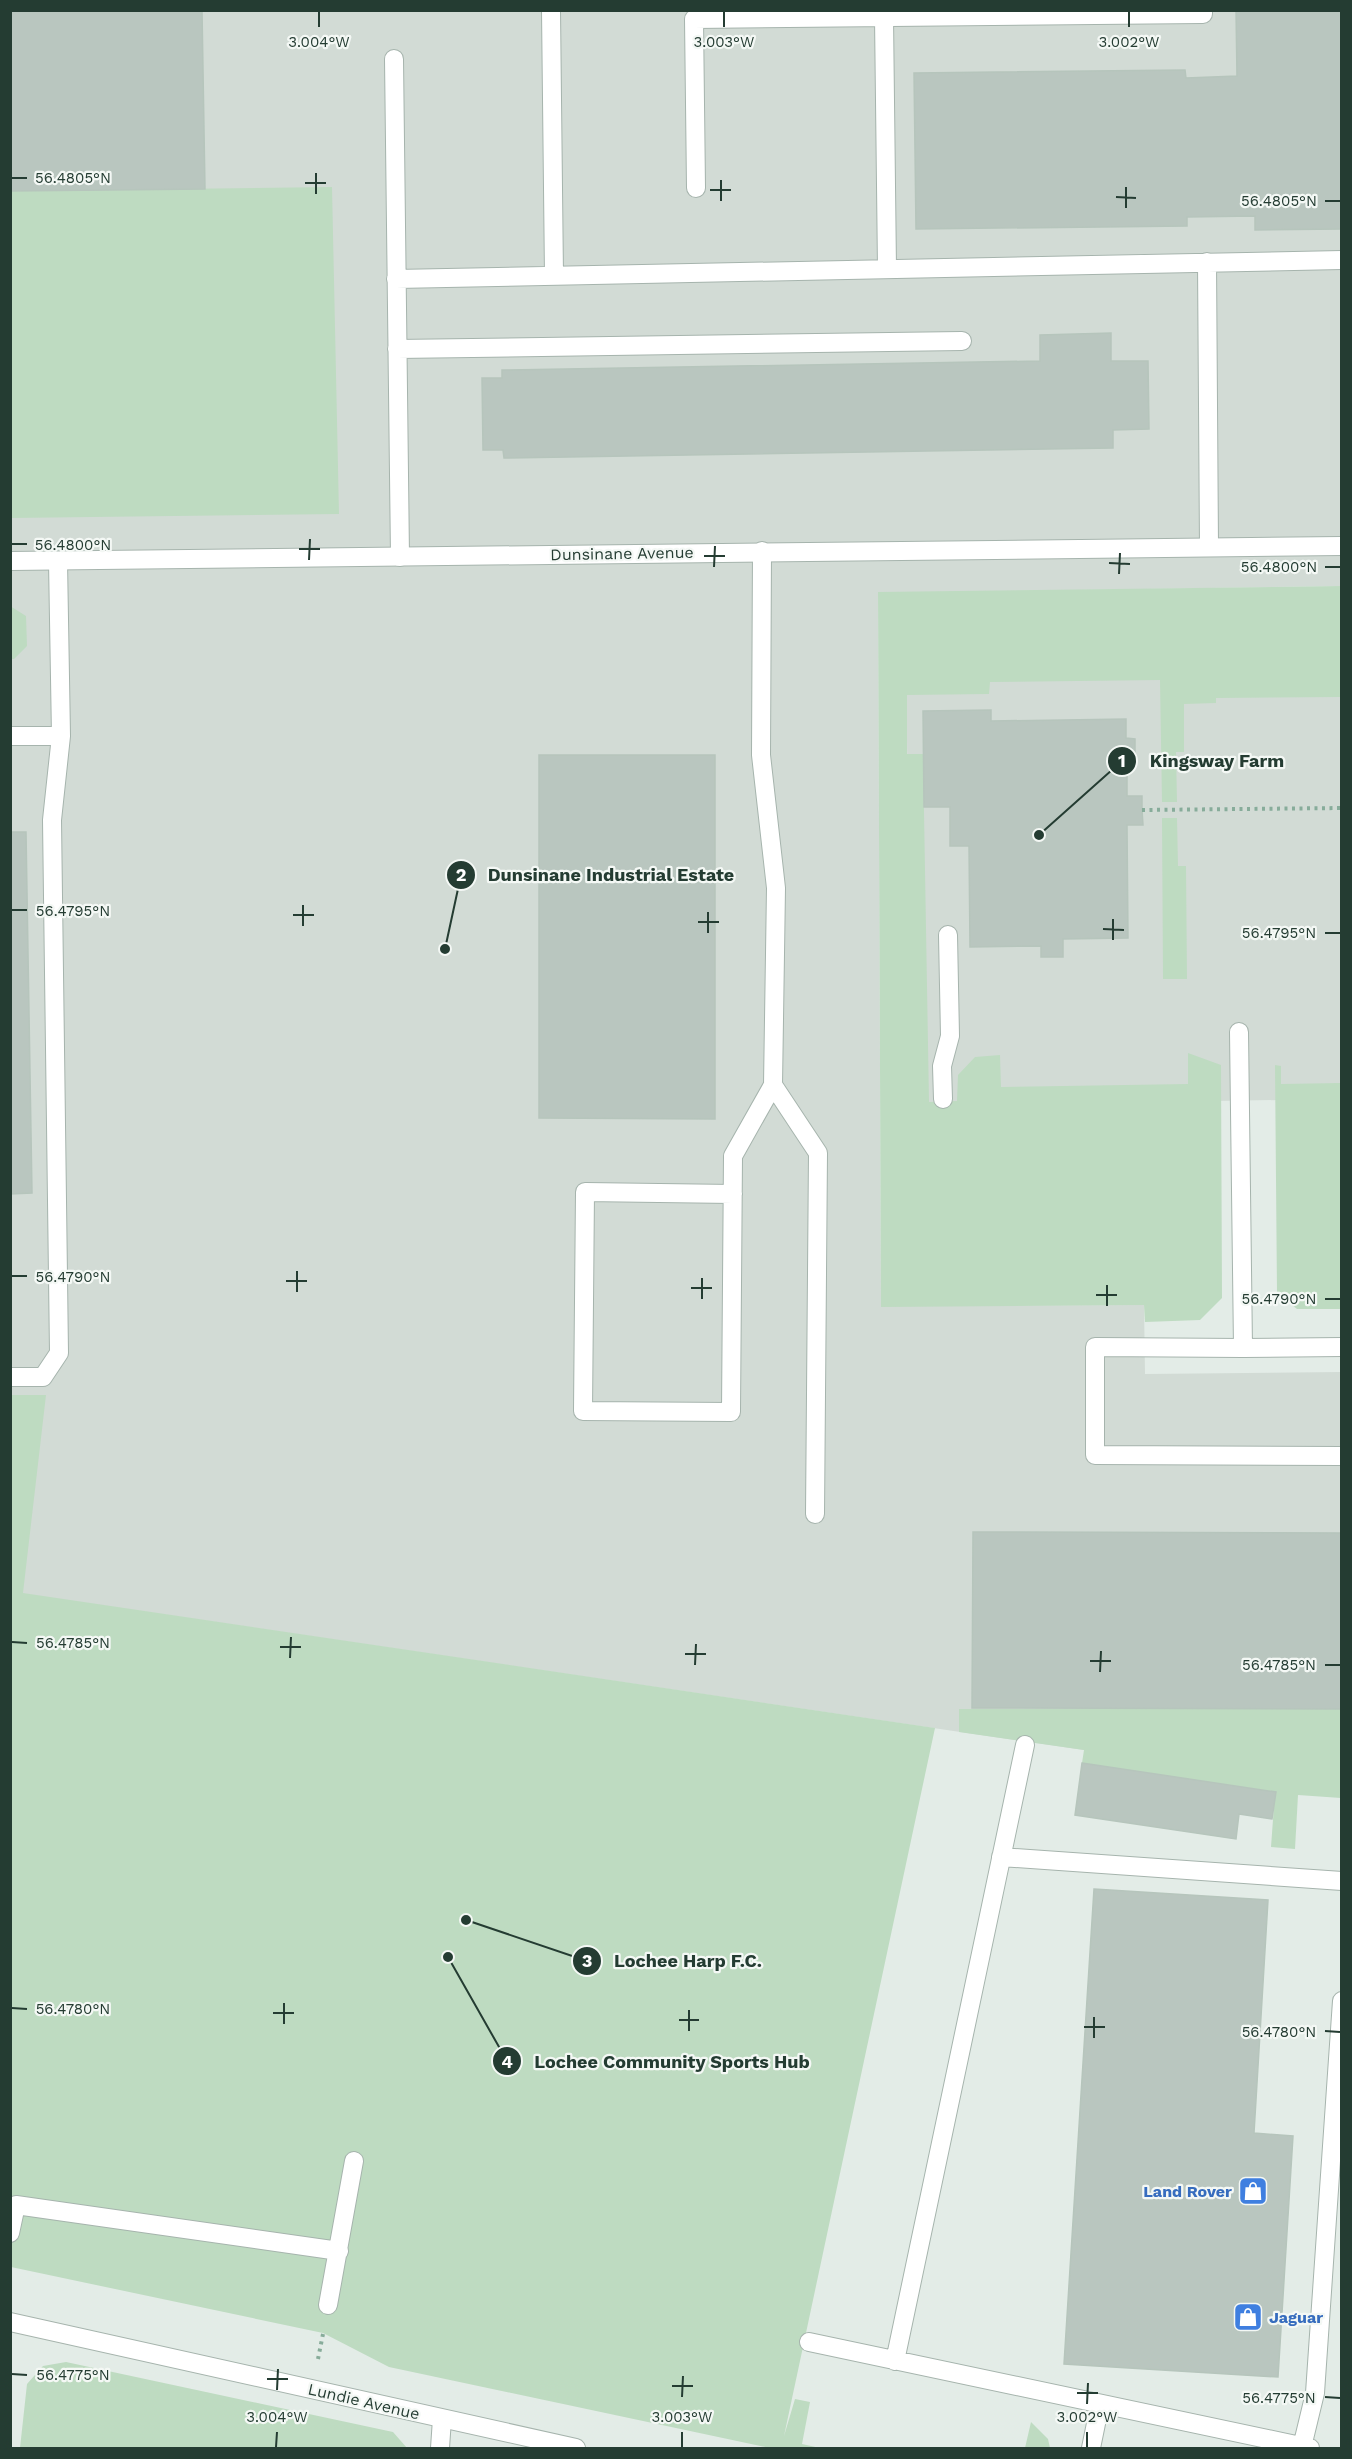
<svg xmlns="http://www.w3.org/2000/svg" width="1352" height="2459" font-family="'Work Sans',sans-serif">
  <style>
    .built { fill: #d2dbd5 }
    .green { fill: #bedbc1 }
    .building { fill: #b9c6bf; stroke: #b6c5bc; stroke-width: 1.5 }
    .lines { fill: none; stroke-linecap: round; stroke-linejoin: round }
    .service-casing { stroke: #a6b4ad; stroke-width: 20 }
    .minor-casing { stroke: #a6b4ad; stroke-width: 20 }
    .path { stroke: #87ac9a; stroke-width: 4; stroke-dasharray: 3 4.5; stroke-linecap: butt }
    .service { stroke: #fff; stroke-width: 18 }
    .minor { stroke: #fff; stroke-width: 18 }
    .ticks { fill: none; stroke: #243c32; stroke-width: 2 }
    .labels { text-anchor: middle; stroke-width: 4.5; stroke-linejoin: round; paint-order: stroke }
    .street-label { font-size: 16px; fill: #243c32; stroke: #f4f8f5 }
    .shop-label { font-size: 16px; font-weight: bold; fill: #366cbe; stroke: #f4f8f5; text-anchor: end }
    .ticks-label { font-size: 15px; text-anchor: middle; fill: #243c32; stroke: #f4f8f5; stroke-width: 4.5; stroke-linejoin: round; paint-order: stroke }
    .leader { fill: none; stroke: #243c32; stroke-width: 2 }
    .callout-dot { fill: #243c32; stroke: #f4f8f5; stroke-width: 2 }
    .mark-label { font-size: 18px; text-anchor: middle; font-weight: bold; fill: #fff }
    .callout-label { font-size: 18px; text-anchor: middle; font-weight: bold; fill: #243c32; stroke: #f4f8f5; stroke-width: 4.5; stroke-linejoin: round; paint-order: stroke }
  </style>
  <rect width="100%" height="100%" fill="#e3ece7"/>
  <path class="built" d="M10 11H1341V586L878 593 881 1306 1144 1305 1145 1374 1341 1372V1788L11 1592Z
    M906 649 1341 663V1099L911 1106Z"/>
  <path class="green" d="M332 187 339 514 11 518 10 191Z
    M1341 586V697L1216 698V703L1184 704V752H1176L1177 802H1162L1160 680 990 682 989 694 907 695V754H923L929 1102 957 1101 958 1075 975 1057 1000 1055 1001 1087 1188 1084V1053L1221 1065 1222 1298 1200 1320 1145 1322 1144 1305 881 1307 878 592Z
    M10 606 26 616 27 646 14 659H11Z
    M1162 818H1177L1178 866H1186L1187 979H1163Z
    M1275 1065 1281 1066V1084L1341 1083V1309H1297L1277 1293Z
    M10 1395H46L23 1593 935 1728 784 2436 795 2399 810 2402 802 2444 820 2448H770L389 2367 323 2333 11 2267Z
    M959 1709H1341V1798L1298 1795 1295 1849 1271 1847 1275 1792 1082 1763 1084 1750 959 1732Z
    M66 2362 393 2432 407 2448H20L27 2384 43 2366Z
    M1031 2422 1048 2439 1050 2448H1025Z"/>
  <path class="building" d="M10 10H202L205 189 10 191Z
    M1236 10H1342V229L1255 230V216L1187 217V226L916 229 914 73 1185 70 1186 78 1237 76Z
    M1111 333V361H1148L1149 429 1113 430V448L504 458 503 450H483L482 378H502V370L1040 361V335Z
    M991 710V721L1126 719V738L1135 739V767H1127V796H1142V810L1143 825H1127L1128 938 1063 939V957H1041V946L970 947 969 846H950V807H924L923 711Z
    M539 755H715V1119L539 1118Z
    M10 832H26L32 1193 10 1194Z
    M973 1532 1342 1533V1709L972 1708Z
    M1082 1763 1276 1792 1272 1819 1239 1814 1236 1839 1075 1815Z
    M1094 1889 1268 1900 1254 2133 1293 2136 1278 2377 1064 2364Z"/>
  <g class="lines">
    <g class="service-casing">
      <path id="service" d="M551 10 554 276
        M884 17 887 269
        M394 59 400 557
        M696 188 694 19 1203 14V10
        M1207 262 1209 547
        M396 279 1342 260
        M397 349 962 341
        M10 736H61
        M773 1085 818 1153 815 1514
        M943 1099 942 1066 950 1036 948 935
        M733 1194 585 1192 583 1411 731 1412 733 1156 773 1085 776 888 761 755 762 551
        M1243 1348 1095 1347V1455L1342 1456
        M10 1377H43L59 1353 52 820 61 736 58 561
        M1001 1857 1342 1881
        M10 2233 16 2205 339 2251
        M328 2305 354 2161
        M809 2342 1310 2448
        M895 2361 1025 1745
        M1302 2447 1315 2393 1342 2001
        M440 2448 442 2419
        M1091 2448 1100 2404"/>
    </g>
    <g class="minor-casing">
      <path id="minor" d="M10 561 1342 546
        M1239 1032 1243 1348 1342 1347
        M10 2322 576 2448"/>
    </g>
    <path class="path" d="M1142 810 1342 808
      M318 2359 323 2334"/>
    <use href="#service" class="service"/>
    <use href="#minor" class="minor"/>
  </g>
  <path class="ticks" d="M319 27V12M724 27V12M1129 27V12M12 178H27M305 183H326M710 190H731M316 194V173M1116 197 1136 198M721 201V180M1325 201H1340M1126 208V187M12 544H27M299 549H320M704 556H725M309 560 310 539M1109 563 1130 564M714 567 715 546M1325 567H1340M1119 574 1120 553M12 910H27M293 915H314M698 922H719M303 926V905M1103 929 1124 930M708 933V912M1325 933H1340M1113 940V919M12 1276H27M286 1281H307M691 1288H712M297 1292V1271M1096 1295H1117M702 1299V1278M1325 1299H1340M1107 1306V1285M12 1642 27 1643M280 1647H301M685 1654H706M290 1658 291 1637M1090 1661H1111M695 1665 696 1644M1325 1665H1340M1100 1672 1101 1651M12 2008 27 2009M273 2013H294M679 2020H699M284 2024V2003M1084 2027H1105M689 2031V2010M1325 2031 1340 2032M1094 2038V2017M12 2374 27 2375M267 2379H288M672 2386H693M277 2390 278 2369M1077 2393H1098M682 2397 683 2376M1325 2397 1340 2398M1087 2404 1088 2383M276 2447 277 2432M682 2447V2432M1087 2447V2432"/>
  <defs>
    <g id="shop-square" transform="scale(1.5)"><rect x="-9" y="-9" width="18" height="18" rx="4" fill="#3f7fe0" stroke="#f4f8f5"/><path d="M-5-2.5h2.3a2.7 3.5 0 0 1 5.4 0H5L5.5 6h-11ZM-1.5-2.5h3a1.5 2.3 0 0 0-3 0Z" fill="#fff"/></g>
  </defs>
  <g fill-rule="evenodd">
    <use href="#shop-square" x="1253" y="2191"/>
    <use href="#shop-square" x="1248" y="2317"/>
  </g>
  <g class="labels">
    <g class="street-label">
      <text transform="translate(622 553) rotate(-1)" y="6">Dunsinane Avenue</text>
      <text transform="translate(364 2401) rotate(13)" y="6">Lundie Avenue</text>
    </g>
    <g class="shop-label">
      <text x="1232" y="2197">Land Rover</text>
      <text x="1269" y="2323" text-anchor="start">Jaguar</text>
    </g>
  </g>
  <g class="ticks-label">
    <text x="319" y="47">3.004°W</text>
    <text x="724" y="47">3.003°W</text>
    <text x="1129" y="47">3.002°W</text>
    <text x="73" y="183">56.4805°N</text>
    <text x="1279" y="206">56.4805°N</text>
    <text x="73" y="550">56.4800°N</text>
    <text x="1279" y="572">56.4800°N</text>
    <text x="73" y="916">56.4795°N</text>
    <text x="1279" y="938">56.4795°N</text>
    <text x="73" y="1282">56.4790°N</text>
    <text x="1279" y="1304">56.4790°N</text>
    <text x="73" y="1648">56.4785°N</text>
    <text x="1279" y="1670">56.4785°N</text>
    <text x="73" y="2014">56.4780°N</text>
    <text x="1279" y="2037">56.4780°N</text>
    <text x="73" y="2380">56.4775°N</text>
    <text x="1279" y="2403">56.4775°N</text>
    <text x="277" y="2422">3.004°W</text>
    <text x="682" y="2422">3.003°W</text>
    <text x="1087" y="2422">3.002°W</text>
  </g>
  <path class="leader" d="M1039 835L1122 761M445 949L461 875M466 1920L587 1961M448 1957L507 2061"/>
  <g class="callout-dot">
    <circle cx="1039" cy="835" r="6"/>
    <circle cx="445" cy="949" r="6"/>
    <circle cx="466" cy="1920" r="6"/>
    <circle cx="448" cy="1957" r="6"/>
    <circle cx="1122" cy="761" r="15"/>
    <circle cx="461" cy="875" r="15"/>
    <circle cx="587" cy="1961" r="15"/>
    <circle cx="507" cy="2061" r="15"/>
  </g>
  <g class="mark-label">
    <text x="1122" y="767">1</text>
    <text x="461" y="881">2</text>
    <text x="587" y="1967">3</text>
    <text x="507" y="2068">4</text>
  </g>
  <g class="callout-label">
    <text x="1217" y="767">Kingsway Farm</text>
    <text x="611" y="881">Dunsinane Industrial Estate</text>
    <text x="688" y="1967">Lochee Harp F.C.</text>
    <text x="672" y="2068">Lochee Community Sports Hub</text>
  </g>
  <rect width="1352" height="2459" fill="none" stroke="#243c32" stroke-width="24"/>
</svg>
